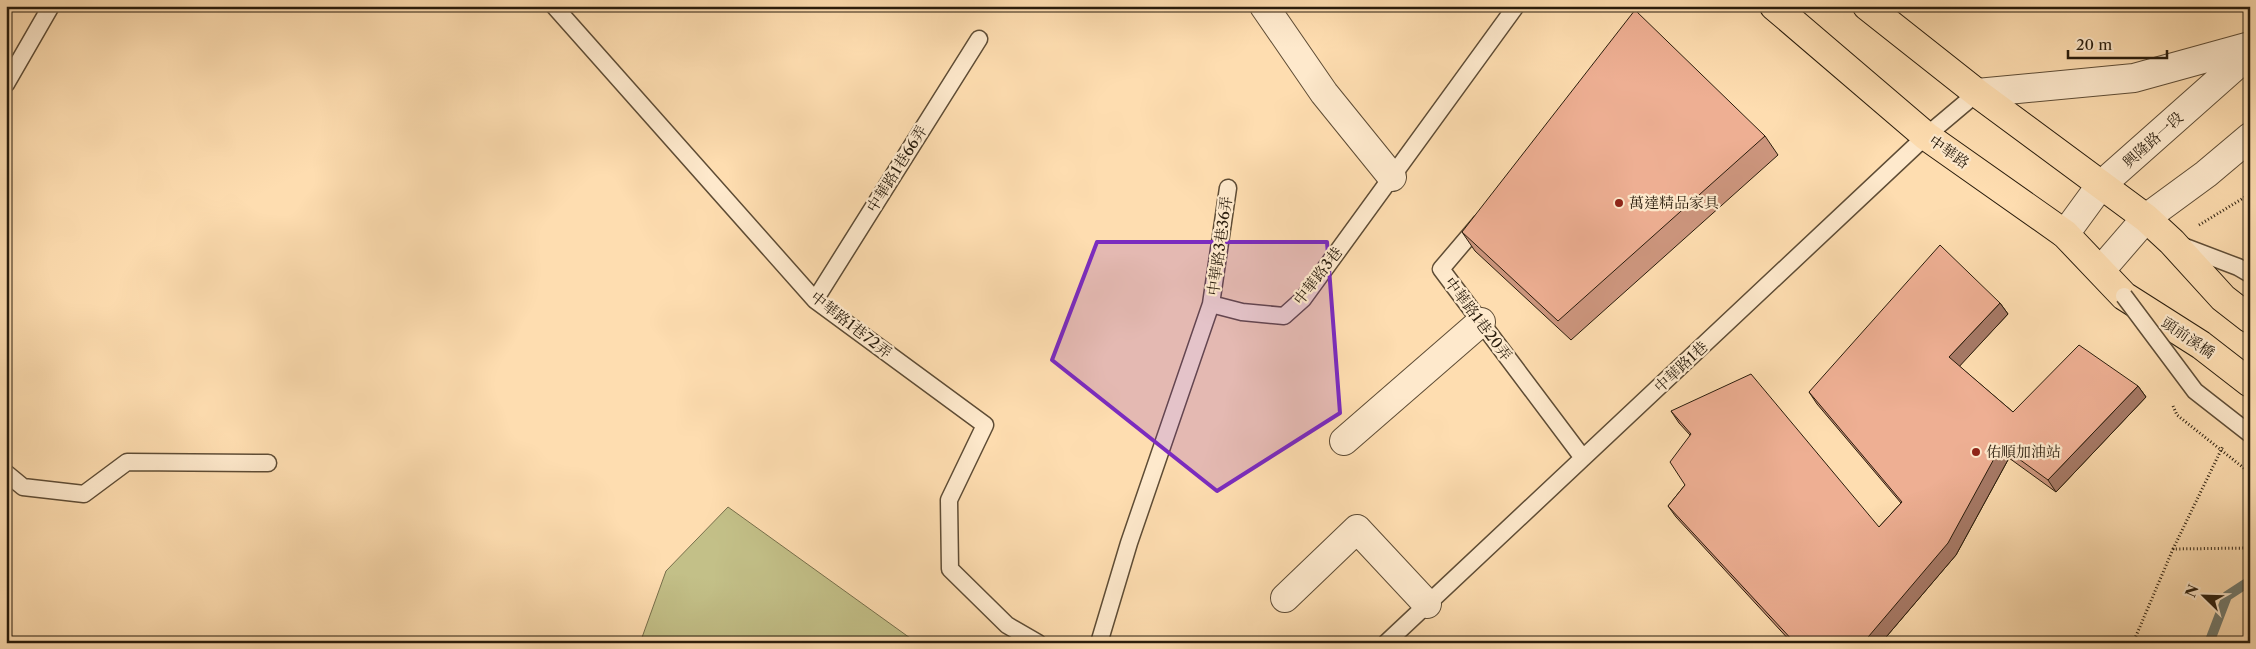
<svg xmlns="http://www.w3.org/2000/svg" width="2256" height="649" font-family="'Libre Caslon Text','Noto Serif TC',serif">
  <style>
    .green { fill: #c3c088; stroke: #766e4a }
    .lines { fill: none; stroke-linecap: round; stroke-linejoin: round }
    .stream { stroke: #717b70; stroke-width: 10 }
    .service-casing { stroke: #5e4c35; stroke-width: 19 }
    .minor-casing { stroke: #5e4c35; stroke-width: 30 }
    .tertiary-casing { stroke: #5e4c35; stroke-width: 30 }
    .primary-casing { stroke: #291c0c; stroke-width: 30 }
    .path { stroke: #291c0c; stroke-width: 3; stroke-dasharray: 1 2.5; stroke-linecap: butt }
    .service { stroke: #fee9cc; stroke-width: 16 }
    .minor { stroke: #fee9cc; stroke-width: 28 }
    .tertiary { stroke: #fee9cc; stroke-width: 28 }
    .primary { stroke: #feddb0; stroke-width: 28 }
    .service-bridge-casing { stroke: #5e4c35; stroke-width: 19; stroke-linecap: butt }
    .path-bridge { stroke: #291c0c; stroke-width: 3; stroke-dasharray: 1 2.5; stroke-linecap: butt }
    .service-bridge { stroke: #fee9cc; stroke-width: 16 }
    .wall { fill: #cd967e; stroke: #291c0c }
    .shaded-wall { fill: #a77a67; stroke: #291c0c }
    .building { fill: #eeaf93; stroke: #291c0c }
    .marked { fill: #7b2cbf; fill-opacity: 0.2; stroke: #7b2cbf; stroke-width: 4; stroke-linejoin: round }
    .poi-dot { fill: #8f2418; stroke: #fee9cc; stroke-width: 2 }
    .labels { text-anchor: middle; stroke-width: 4.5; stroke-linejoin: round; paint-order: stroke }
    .street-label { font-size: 15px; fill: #291c0c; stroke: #fee9cc }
    .poi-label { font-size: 15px; fill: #291c0c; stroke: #fee9cc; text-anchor: start }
  </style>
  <rect width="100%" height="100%" fill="#feddb0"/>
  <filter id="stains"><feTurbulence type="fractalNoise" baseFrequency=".004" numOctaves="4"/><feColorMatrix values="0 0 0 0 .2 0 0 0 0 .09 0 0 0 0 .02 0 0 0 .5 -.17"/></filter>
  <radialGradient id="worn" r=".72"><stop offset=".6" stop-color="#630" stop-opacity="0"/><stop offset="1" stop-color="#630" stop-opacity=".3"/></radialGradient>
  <path class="green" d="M728 507 917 643H640L666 571Z"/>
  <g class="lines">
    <path class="stream" d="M2209 643 2227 596 2250 581"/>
    <g class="service-casing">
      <path id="service" d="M554 6 815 300 985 425 949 500 950 569 1007 625 1038 643
        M6 84 51 6
        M1481 222 1441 269 1583 458
        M2180 245 2238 267 2250 274
        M815 300 979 39
        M1211 304 1242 312 1284 316 1303 299 1516 6
        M6 473 23 487 84 494 127 462 268 463
        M1099 643 1129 543 1211 304 1228 188
        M1386 643 1926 136 1977 93"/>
    </g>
    <g class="minor-casing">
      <path id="minor" d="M1264 6 1324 93 1392 177
        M1344 441 1481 322
        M1285 598 1357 529 1427 604"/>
    </g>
    <g class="tertiary-casing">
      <path id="tertiary" d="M1977 93 2134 78 2250 46
        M2065 234 2100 186 2250 53
        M2101 270 2146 218 2206 174 2250 137"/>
    </g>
    <g class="primary-casing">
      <path id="primary" d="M1774 6 1926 136 2065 234 2124 296 2201 345 2250 383
        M1867 6 1977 93 2146 218 2172 242 2223 298 2250 319"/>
    </g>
    <path class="path" d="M2199 225 2250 194
      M2173 549 2223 446
      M2133 643 2173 549 2250 548"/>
    <use href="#service" class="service"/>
    <use href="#minor" class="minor"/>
    <use href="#tertiary" class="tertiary"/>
    <use href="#primary" class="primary"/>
    <g class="service-bridge-casing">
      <path id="service-bridge" d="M2124 296 2195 391 2250 434"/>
    </g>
    <path class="path-bridge" d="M2173 406 2177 415 2250 473"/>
    <use href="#service-bridge" class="service-bridge"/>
  </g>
  <path class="wall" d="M1765 136 1778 155 1571 340 1475 251 1462 232Z
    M2000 303 2008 314 1959 366 2013 412 2138 386 2146 397 2056 492 2009 458 1956 555 1881 643H1792L1676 517 1668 506 1685 485 1690 435 1679 423 1671 411 1879 527 1901 503 1817 404 1809 392Z"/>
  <path class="shaded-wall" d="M2000 303 2008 314 1957 369 1949 357Z
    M2138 386 2146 397 2056 492 2048 480Z
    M2001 446 2009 458 1956 555 1881 643H1863Z"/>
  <path class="building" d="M1635 10 1765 136 1558 321 1462 232Z
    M1940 245 2000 303 1949 357 2013 412 2079 345 2138 386 2048 480 2001 446 1948 543 1863 643H1795L1668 506 1685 485 1670 462 1691 434 1671 411 1751 374 1879 527 1902 502 1809 392Z"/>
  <path class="marked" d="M1097 242H1327L1340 413 1217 491 1052 360Z"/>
  <g class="poi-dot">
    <circle cx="1619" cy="203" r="5"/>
    <circle cx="1976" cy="452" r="5"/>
  </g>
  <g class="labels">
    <g class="street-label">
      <text transform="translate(2153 140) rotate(-42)" y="5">興隆路一段</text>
      <text transform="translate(1949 152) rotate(35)" y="5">中華路</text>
      <text transform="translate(897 169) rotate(-58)" y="5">中華路1巷66弄</text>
      <text transform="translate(1220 246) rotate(-82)" y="5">中華路3巷36弄</text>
      <text transform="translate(1318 276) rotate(-52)" y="5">中華路3巷</text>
      <text transform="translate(1478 319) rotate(53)" y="5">中華路1巷20弄</text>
      <text transform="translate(851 325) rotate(38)" y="5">中華路1巷72弄</text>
      <text transform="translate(2188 338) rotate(34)" y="5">頭前溪橋</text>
      <text transform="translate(1681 367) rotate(-43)" y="5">中華路1巷</text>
    </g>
    <g class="poi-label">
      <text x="1629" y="208">萬達精品家具</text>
      <text x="1986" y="457">佑順加油站</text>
    </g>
  </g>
  <rect width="2256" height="649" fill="none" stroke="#feddb0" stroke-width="25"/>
  <rect x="8" y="8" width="2241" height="634" fill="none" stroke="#291c0c" stroke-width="2.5"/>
  <rect x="12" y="12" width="2231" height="624" fill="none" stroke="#291c0c"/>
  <g transform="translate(2204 596) rotate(293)" stroke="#fee9cc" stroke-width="4" paint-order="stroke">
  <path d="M0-4L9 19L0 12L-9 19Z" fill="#291c0c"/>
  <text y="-8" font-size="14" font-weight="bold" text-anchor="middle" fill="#291c0c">N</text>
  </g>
  <path d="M2068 50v8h99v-8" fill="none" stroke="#291c0c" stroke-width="2.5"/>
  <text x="2076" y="50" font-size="15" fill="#291c0c" stroke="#fee9cc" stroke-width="4" paint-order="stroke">20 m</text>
  <rect width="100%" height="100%" filter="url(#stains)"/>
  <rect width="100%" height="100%" fill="url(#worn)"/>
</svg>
